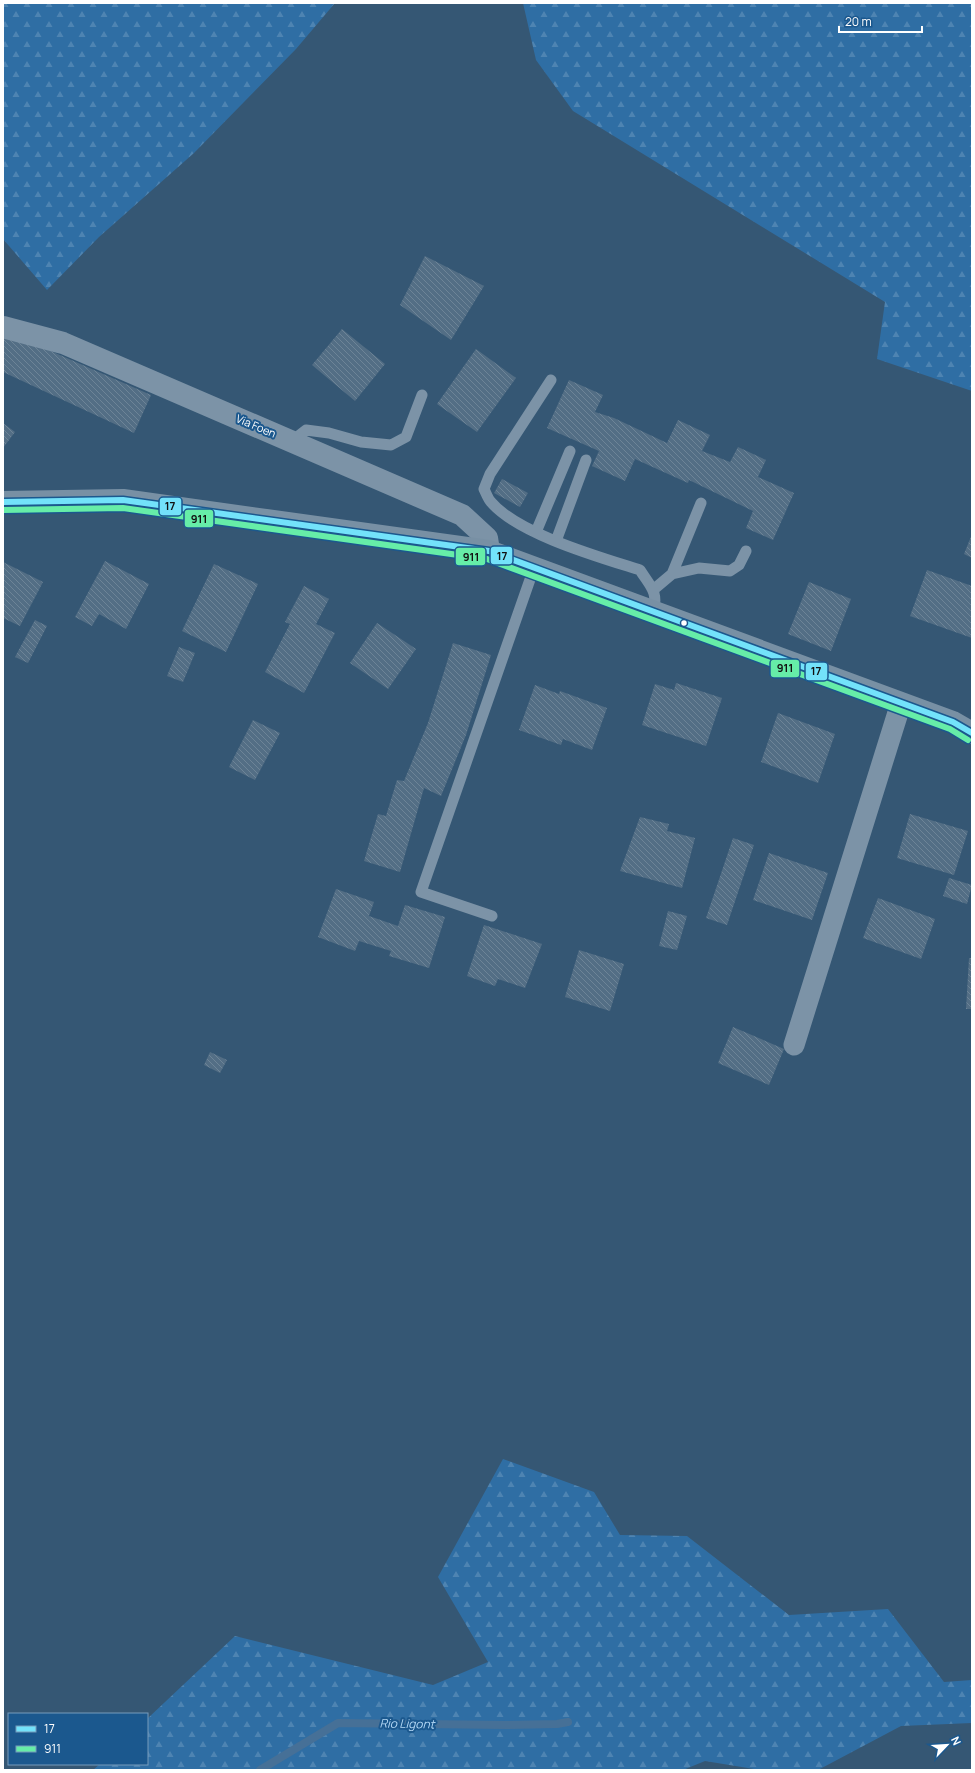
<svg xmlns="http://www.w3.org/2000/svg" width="975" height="1773" font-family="Manrope,sans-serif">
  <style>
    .forest { fill: url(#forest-firs) }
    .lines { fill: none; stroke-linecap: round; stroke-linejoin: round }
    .stream { stroke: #467097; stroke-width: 8 }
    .building { fill: url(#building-back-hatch) }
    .service { stroke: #7c93a7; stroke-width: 11 }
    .minor { stroke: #7c93a7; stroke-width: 21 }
    .tertiary { stroke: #7c93a7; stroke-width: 22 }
    .secondary { stroke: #7890a4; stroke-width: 22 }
    .bus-1-casing { stroke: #1b588e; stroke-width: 9 }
    .bus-2-casing { stroke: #1b588e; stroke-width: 9 }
    .bus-1 { stroke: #73e2fa; stroke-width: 6 }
    .bus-2 { stroke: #66eda8; stroke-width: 6 }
    .bus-dot { fill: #fff; stroke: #1b588e; stroke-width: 1.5 }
    .labels { text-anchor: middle; stroke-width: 4; stroke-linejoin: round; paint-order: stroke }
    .street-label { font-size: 11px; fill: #fff; stroke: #1b588e }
    .water-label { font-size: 12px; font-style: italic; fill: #b4d8f5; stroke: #1b588e }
    .line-badge { stroke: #1b588e; stroke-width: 1.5 }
    .pale-badge-label { font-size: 11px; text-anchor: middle; font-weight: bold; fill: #111 }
  </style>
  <defs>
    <pattern id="forest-firs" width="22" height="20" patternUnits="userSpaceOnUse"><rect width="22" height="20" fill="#2f6ea4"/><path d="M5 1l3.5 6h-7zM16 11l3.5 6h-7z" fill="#4e84b2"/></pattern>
    <pattern id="building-back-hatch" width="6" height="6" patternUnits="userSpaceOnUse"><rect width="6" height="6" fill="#536e85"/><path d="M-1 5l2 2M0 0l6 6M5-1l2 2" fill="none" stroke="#6d8497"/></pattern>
  </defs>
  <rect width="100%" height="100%" fill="#355774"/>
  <path class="forest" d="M3 3H335L296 49 194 153 99 237 47 290 3 239Z
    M523 3H972V391L877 359 885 302 573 111 536 60Z
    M503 1459 594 1492 620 1535 687 1536 789 1615 888 1609 944 1682 972 1680V1723L901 1726 818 1770H760L705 1761 683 1770H93L100 1764H147V1719L235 1636 433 1685 488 1662 438 1577Z"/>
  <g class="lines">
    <path class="stream" d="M260 1770 338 1723 505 1725 557 1724 568 1722"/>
  </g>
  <path class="building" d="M425 256 484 286 451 340 400 305Z
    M342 329 385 364 355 401 312 365Z
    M3 330 151 395 134 433 3 372Z
    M476 349 516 378 477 432 437 404Z
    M569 380 603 395 595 412 614 418 667 443 678 420 710 435 702 451 730 462 738 447 766 460 758 477 794 493 773 540 746 528 753 511 689 480 688 483 635 459 625 481 592 466 599 451 547 428Z
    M3 423 15 432 3 448Z
    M502 479 528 493 520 507 494 493Z
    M972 534V558L964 554Z
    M105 561 149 584 126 629 99 614 92 626 75 617Z
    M3 562 43 582 20 626 3 618Z
    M214 564 258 584 226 652 182 631Z
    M927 570 972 586V638L910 616Z
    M809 582 851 599 831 651 788 634Z
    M304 586 329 599 316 624 335 633 304 693 265 672 290 624 285 622Z
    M35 620 47 626 28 663 15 657Z
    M377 623 416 649 388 689 350 663Z
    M453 643 491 655 466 735 441 796 424 788 400 872 364 861 378 814 386 816 397 780 404 781 428 723Z
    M179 647 195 653 183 682 167 676Z
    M676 683 722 698 706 746 642 725 655 684 674 690Z
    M535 685 559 694 560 691 607 708 592 750 563 739 561 745 519 730Z
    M778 713 835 734 818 783 761 762Z
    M253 720 280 733 255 780 229 767Z
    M910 814 968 831 954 875 897 858Z
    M640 817 669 824 667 831 695 838 682 888 620 871Z
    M733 838 754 845 727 925 706 918Z
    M769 853 828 873 812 920 753 900Z
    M949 878 972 885 967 904 943 896Z
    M336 889 374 902 369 916 398 926 405 905 445 917 429 968 389 956 391 951 359 941 355 951 318 937Z
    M878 898 935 919 921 959 863 938Z
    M668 911 687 916 677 950 659 946Z
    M484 925 542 944 525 988 498 979 495 986 467 976Z
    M579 950 624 964 610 1011 565 997Z
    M969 958H972V1009H966Z
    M733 1027 784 1049 769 1085 718 1063Z
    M210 1052 227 1060 220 1073 204 1065Z"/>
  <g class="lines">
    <path class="service" d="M551 380 490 474 484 489C486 493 488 499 491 502 518 534 599 557 640 570 650 586 659 592 653 612
      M292 441 306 430 329 433 361 442 391 445 406 437 422 395
      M536 532 570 451
      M556 541 586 460
      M672 574 701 503
      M653 590 672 574 699 568 730 571 739 565 746 551
      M492 916 421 892 534 568"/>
    <path class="minor" d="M794 1045 901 703"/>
    <path class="tertiary" d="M3 327 63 343 462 515 487 538 489 551"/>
    <path class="secondary" d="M3 502 123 500 489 551 953 722 972 733"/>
    <g class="bus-1-casing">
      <path id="bus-1" d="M3 502 123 500 489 551 953 722 972 733"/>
    </g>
    <g class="bus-2-casing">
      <path id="bus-2" d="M3 510 123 508 487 559 950 729 968 740"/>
    </g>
    <use href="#bus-1" class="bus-1"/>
    <use href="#bus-2" class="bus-2"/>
  </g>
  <circle class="bus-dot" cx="684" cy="623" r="3.5"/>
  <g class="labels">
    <g class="street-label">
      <text transform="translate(256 426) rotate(23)" y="4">Via Foen</text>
    </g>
    <g class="water-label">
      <text transform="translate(407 1724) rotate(1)" y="4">Rio Ligont</text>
    </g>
  </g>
  <g class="line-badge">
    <rect x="159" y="497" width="23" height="19" rx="4" fill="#73e2fa"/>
    <rect x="184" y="509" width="30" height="19" rx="4" fill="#66eda8"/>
    <rect x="490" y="546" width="23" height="19" rx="4" fill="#73e2fa"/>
    <rect x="455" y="547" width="31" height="19" rx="4" fill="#66eda8"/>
    <rect x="770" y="659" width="30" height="19" rx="4" fill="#66eda8"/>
    <rect x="805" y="662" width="23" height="19" rx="4" fill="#73e2fa"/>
  </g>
  <g class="pale-badge-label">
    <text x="170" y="510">17</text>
    <text x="199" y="523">911</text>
    <text x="502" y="560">17</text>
    <text x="471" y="561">911</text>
    <text x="785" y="672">911</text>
    <text x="816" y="675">17</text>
  </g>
  <rect width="975" height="1773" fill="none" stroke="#ffffff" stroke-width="8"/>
  <rect x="8" y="1713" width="140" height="52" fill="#1b588e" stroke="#769bbb"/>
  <rect x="16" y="1726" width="20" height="6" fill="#73e2fa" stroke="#769bbb"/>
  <text x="44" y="1733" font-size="12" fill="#ffffff">17</text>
  <rect x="16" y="1746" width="20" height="6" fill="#66eda8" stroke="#769bbb"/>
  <text x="44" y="1753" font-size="12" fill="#ffffff">911</text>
  <g transform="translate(947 1745) rotate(65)" stroke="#1b588e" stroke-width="3" paint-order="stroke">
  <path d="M0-3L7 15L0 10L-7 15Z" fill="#ffffff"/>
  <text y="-6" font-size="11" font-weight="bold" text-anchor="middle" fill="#ffffff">N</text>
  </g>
  <path d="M839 26v6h83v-6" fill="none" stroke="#ffffff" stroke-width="2"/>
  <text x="845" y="26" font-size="12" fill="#ffffff" stroke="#1b588e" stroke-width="3" paint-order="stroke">20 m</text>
</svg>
